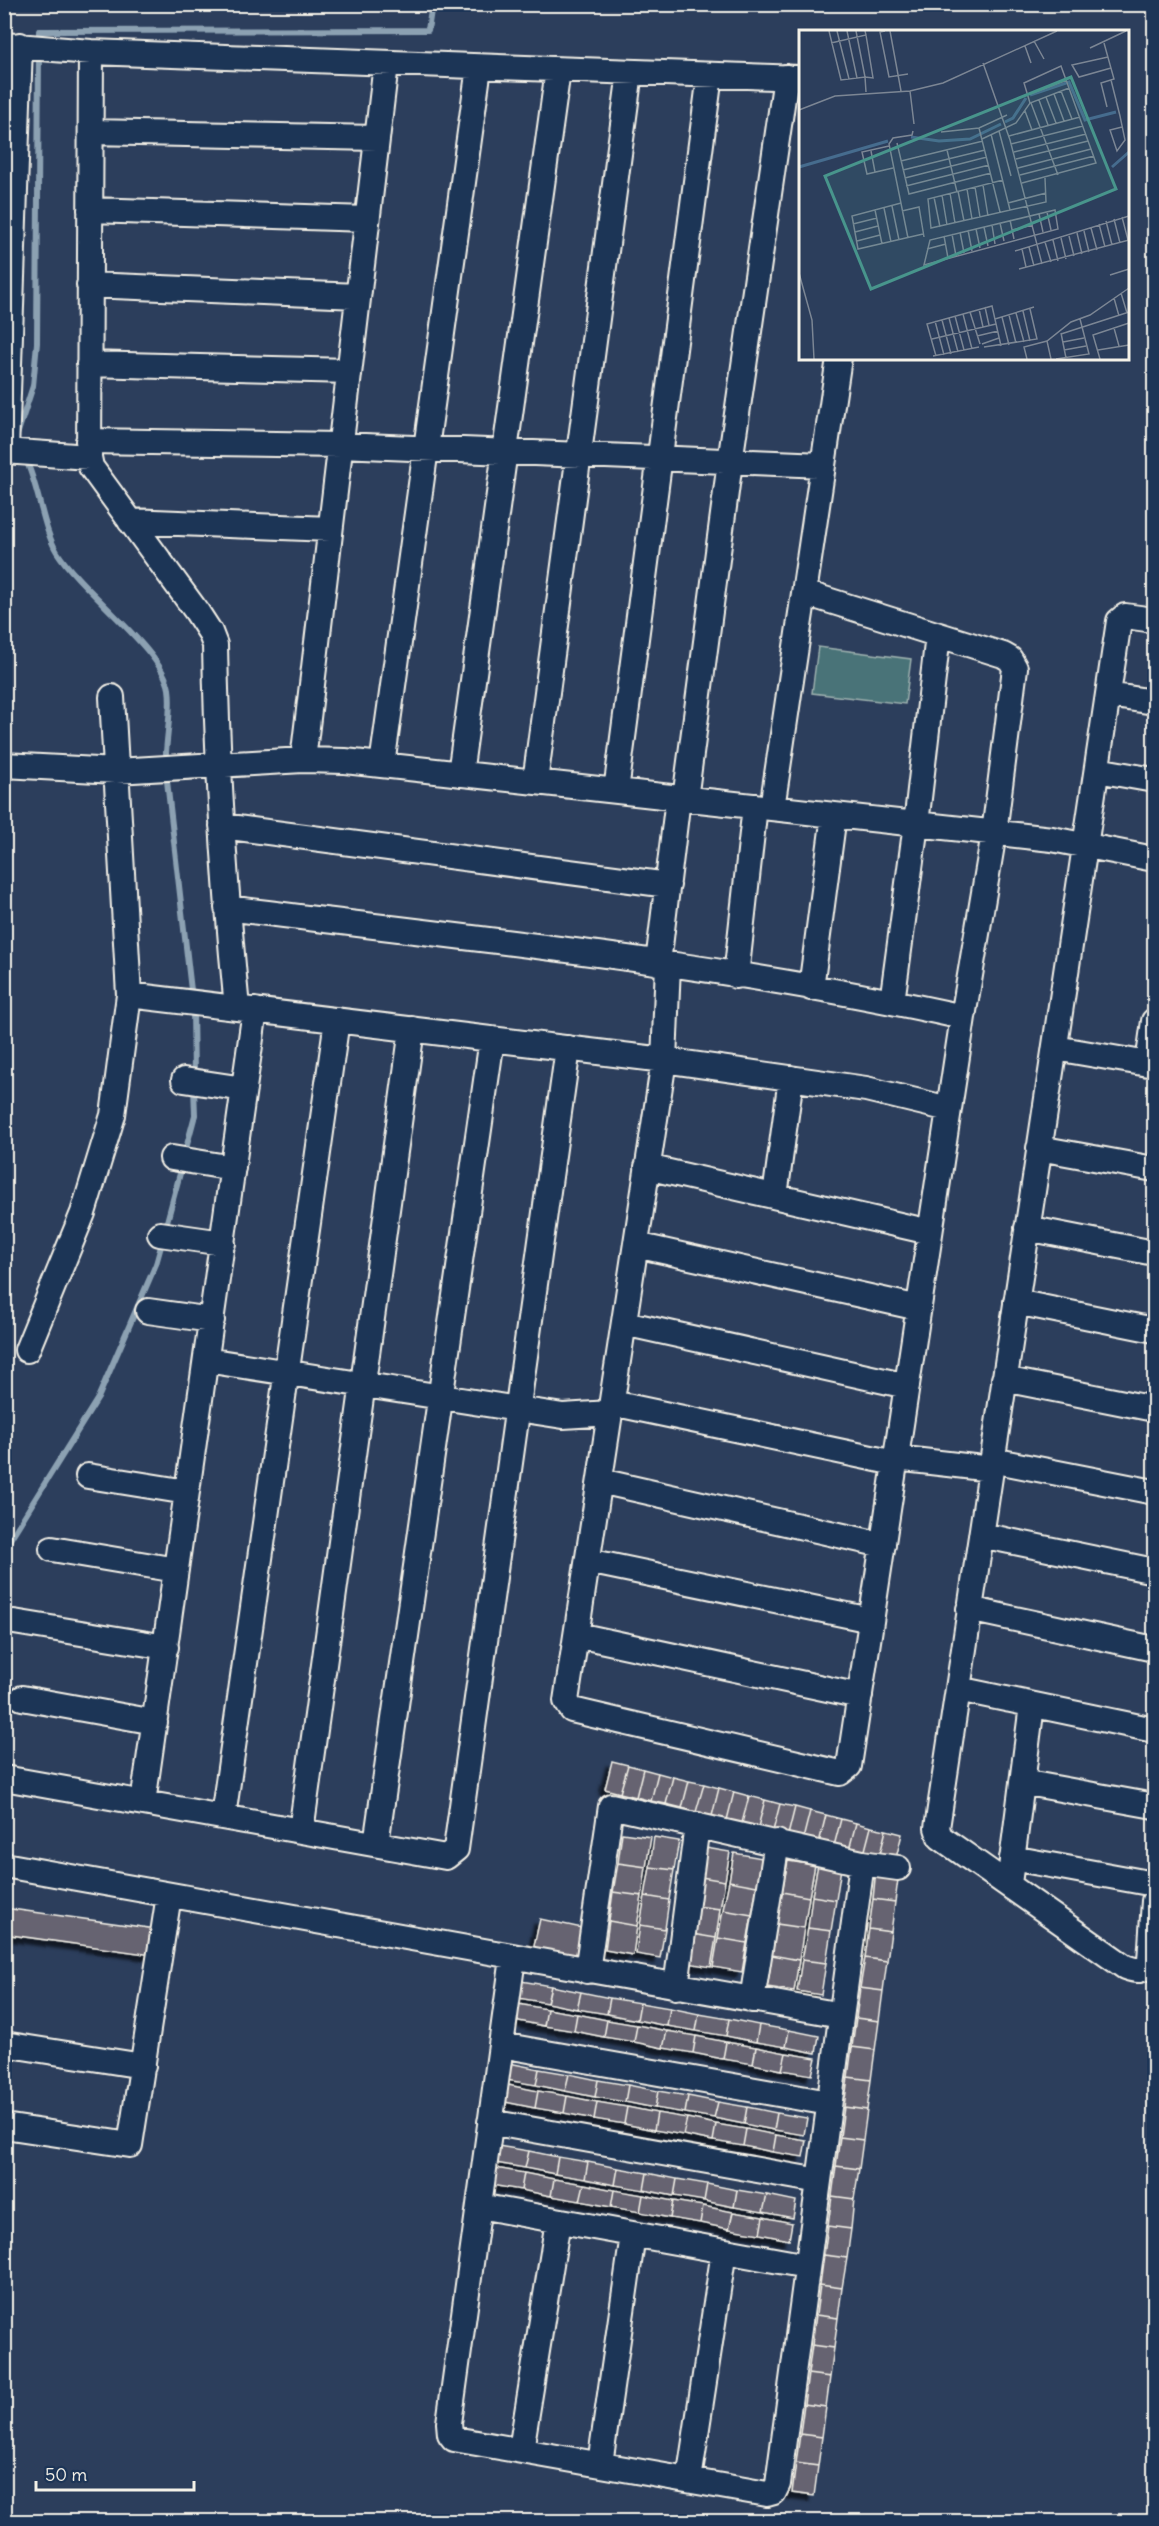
<svg xmlns="http://www.w3.org/2000/svg" width="1159" height="2526" font-family="Delius,sans-serif">
  <style>
    .green { fill: #4a7378; stroke: #9fb2b0; stroke-width: 1.5 }
    .lines { fill: none; stroke-linecap: round; stroke-linejoin: round }
    .stream { stroke: #8ca1b2; stroke-width: 6 }
    .building { fill: #666471; stroke: #f4f1e8; stroke-width: 1.5; filter: url(#shadow) }
    .minor-casing { stroke: #f4f1e8; stroke-width: 28 }
    .minor { stroke: #1d3557; stroke-width: 24 }
    .inset-river { fill: none; stroke: #466c8e; stroke-width: 3 }
    .inset-road { fill: none; stroke: #7c8694; stroke-width: 1.5 }
    .view { fill: #48958c; fill-opacity: 0.15; stroke: #48958c; stroke-width: 3 }
    .inset-edge { fill: none; stroke: #f4f1e8; stroke-width: 3 }
  </style>
  <defs>
    <filter id="shadow"><feDropShadow dx="-5.5" dy="5.5" stdDeviation="1.5" flood-color="#0009"/></filter>
  </defs>
  <rect width="100%" height="100%" fill="#2c3e5c"/>
  <filter id="ink" filterUnits="userSpaceOnUse"><feTurbulence type="fractalNoise" baseFrequency=".0167" numOctaves="2"/><feDisplacementMap in="SourceGraphic" scale="12" xChannelSelector="R" yChannelSelector="G"/><feConvolveMatrix kernelMatrix="1 2 1 2 8 2 1 2 1" color-interpolation-filters="sRGB"/></filter>
  <g filter="url(#ink)">
    <path class="green" d="M818 647 911 659 905 704 812 693Z"/>
    <g class="lines">
      <path class="stream" d="M39 41V31L428 30 432 4
        M17 435 33 386 37 343 39 52
        M25 458C39 486 42 527 57 552 82 592 162 649 169 689 172 707 167 734 166 753
        M167 781 192 999
        M193 1009 194 1076
        M184 1156 195 1115 194 1087
        M165 1229 182 1166
        M4 1549 98 1398 156 1264 163 1239"/>
    </g>
    <path class="building" d="M612 1761 628 1765 620 1793 605 1789Z
      M628 1765 643 1769 636 1797 620 1793Z
      M643 1769 658 1773 651 1801 636 1797Z
      M658 1773 673 1777 666 1804 651 1801Z
      M673 1777 689 1781 682 1808 666 1804Z
      M689 1781 704 1784 696 1812 682 1808Z
      M704 1784 719 1788 712 1816 696 1812Z
      M719 1788 734 1792 727 1820 712 1816Z
      M734 1792 749 1796 742 1823 727 1820Z
      M749 1796 765 1800 758 1827 742 1823Z
      M765 1800 780 1804 773 1831 758 1827Z
      M780 1804 795 1807 788 1835 773 1831Z
      M795 1807 810 1811 803 1839 788 1835Z
      M810 1811 826 1815 819 1843 803 1839Z
      M826 1815 841 1819 834 1846 819 1843Z
      M841 1819 856 1823 849 1850 834 1846Z
      M856 1823 871 1827 864 1854 849 1850Z
      M871 1827 886 1830 879 1858 864 1854Z
      M886 1830 902 1834 895 1862 879 1858Z
      M622 1833 651 1837 646 1867 618 1863Z
      M654 1837 679 1841 674 1870 650 1867Z
      M706 1848 730 1852 725 1881 701 1877Z
      M734 1853 762 1858 757 1886 729 1881Z
      M788 1861 815 1865 809 1897 782 1892Z
      M618 1863 646 1867 642 1896 613 1892Z
      M818 1864 841 1868 836 1900 812 1896Z
      M650 1867 674 1870 669 1900 645 1896Z
      M876 1869 899 1872 895 1902 873 1899Z
      M701 1877 725 1881 720 1909 697 1906Z
      M729 1881 757 1886 752 1915 723 1910Z
      M613 1892 642 1896 637 1926 609 1921Z
      M782 1892 809 1897 804 1928 777 1924Z
      M645 1896 669 1900 665 1929 640 1925Z
      M812 1896 836 1900 831 1931 808 1928Z
      M873 1899 895 1902 891 1932 869 1929Z
      M697 1906 720 1909 716 1938 692 1934Z
      M4 1908 156 1929 152 1955 4 1934Z
      M723 1910 752 1915 747 1943 718 1938Z
      M540 1919 582 1928 575 1959 533 1950Z
      M609 1921 637 1926 633 1955 605 1950Z
      M777 1924 804 1928 799 1960 772 1955Z
      M640 1925 665 1929 660 1958 636 1954Z
      M808 1928 831 1931 826 1963 802 1960Z
      M869 1929 891 1932 887 1961 865 1958Z
      M692 1934 716 1938 711 1967 688 1963Z
      M718 1938 747 1943 742 1972 713 1967Z
      M772 1955 799 1960 794 1991 767 1987Z
      M865 1958 887 1961 883 1991 860 1988Z
      M802 1960 826 1963 821 1995 797 1991Z
      M521 1981 551 1986 547 2003 518 1998Z
      M551 1986 581 1992 577 2009 547 2003Z
      M860 1988 883 1991 879 2021 856 2018Z
      M581 1992 610 1998 607 2014 577 2009Z
      M610 1998 640 2003 637 2020 607 2014Z
      M640 2003 670 2008 667 2026 637 2020Z
      M518 2004 547 2009 544 2026 514 2020Z
      M670 2008 699 2014 696 2031 667 2026Z
      M547 2009 577 2014 574 2031 544 2026Z
      M577 2014 607 2020 604 2037 574 2031Z
      M699 2014 729 2019 726 2036 696 2031Z
      M856 2018 879 2021 875 2050 852 2047Z
      M729 2019 759 2025 756 2042 726 2036Z
      M607 2020 637 2025 634 2042 604 2037Z
      M637 2025 667 2031 663 2048 634 2042Z
      M759 2025 789 2030 786 2047 756 2042Z
      M789 2030 819 2036 816 2053 786 2047Z
      M667 2031 696 2036 693 2053 663 2048Z
      M696 2036 726 2042 723 2059 693 2053Z
      M726 2042 756 2047 753 2064 723 2059Z
      M756 2047 786 2053 782 2070 753 2064Z
      M852 2047 875 2050 871 2080 848 2077Z
      M786 2053 816 2058 812 2075 782 2070Z
      M509 2063 539 2069 536 2085 506 2080Z
      M539 2069 569 2074 565 2091 536 2085Z
      M569 2074 598 2080 595 2097 565 2091Z
      M848 2077 871 2080 867 2110 844 2107Z
      M598 2080 628 2085 625 2102 595 2097Z
      M508 2085 538 2091 535 2108 505 2102Z
      M628 2085 658 2091 655 2108 625 2102Z
      M538 2091 567 2096 564 2113 535 2108Z
      M658 2091 688 2096 685 2113 655 2108Z
      M567 2096 597 2102 594 2119 564 2113Z
      M688 2096 718 2102 714 2118 685 2113Z
      M597 2102 627 2107 624 2124 594 2119Z
      M718 2102 747 2107 744 2124 714 2118Z
      M627 2107 657 2113 654 2130 624 2124Z
      M747 2107 777 2113 774 2130 744 2124Z
      M844 2107 867 2110 863 2140 840 2137Z
      M657 2113 687 2118 683 2135 654 2130Z
      M777 2113 807 2118 804 2135 774 2130Z
      M687 2118 716 2124 713 2141 683 2135Z
      M716 2124 746 2129 743 2146 713 2141Z
      M746 2129 776 2135 773 2152 743 2146Z
      M776 2135 806 2140 803 2157 773 2152Z
      M840 2137 863 2140 859 2169 836 2166Z
      M498 2146 529 2151 525 2168 495 2163Z
      M529 2151 558 2157 555 2174 525 2168Z
      M558 2157 588 2162 585 2179 555 2174Z
      M588 2162 618 2168 615 2185 585 2179Z
      M836 2166 859 2169 854 2199 832 2196Z
      M495 2168 524 2173 521 2190 491 2185Z
      M618 2168 647 2173 644 2190 615 2185Z
      M524 2173 554 2179 551 2196 521 2190Z
      M647 2173 677 2179 674 2196 644 2190Z
      M554 2179 584 2184 580 2201 551 2196Z
      M677 2179 707 2184 704 2201 674 2196Z
      M584 2184 614 2190 611 2207 580 2201Z
      M707 2184 737 2190 734 2207 704 2201Z
      M614 2190 643 2195 640 2212 611 2207Z
      M737 2190 767 2195 763 2212 734 2207Z
      M643 2195 673 2201 670 2218 640 2212Z
      M767 2195 796 2201 793 2218 763 2212Z
      M832 2196 854 2199 851 2229 828 2226Z
      M673 2201 703 2206 700 2223 670 2218Z
      M703 2206 733 2212 729 2229 700 2223Z
      M733 2212 763 2217 760 2234 729 2229Z
      M763 2217 792 2223 789 2240 760 2234Z
      M828 2226 851 2229 847 2258 824 2255Z
      M824 2255 847 2258 842 2288 820 2285Z
      M820 2285 842 2288 838 2318 816 2315Z
      M816 2315 838 2318 834 2348 812 2345Z
      M812 2345 834 2348 830 2377 808 2374Z
      M808 2374 830 2377 826 2407 804 2404Z
      M804 2404 826 2407 822 2437 800 2434Z
      M800 2434 822 2437 818 2466 796 2463Z
      M796 2463 818 2466 814 2496 792 2493Z"/>
    <g class="lines">
      <g class="minor-casing">
        <path id="minor" d="M4 45 91 52 800 78
          M91 52 89 457 91 467 197 612 210 632 215 645C217 767 225 887 237 1008
          M91 132 377 138
          M90 210 367 219
          M89 285 358 296
          M89 364 349 371
          M88 441 340 445 823 465
          M4 451 89 457
          M6 451 20 45
          M130 521 330 529
          M1154 620 1125 616 1119 621 937 1828 940 1837 1125 1967C1136 1971 1144 1973 1150 1961L1154 1901
          M1108 695 1154 702
          M303 760 386 64
          M4 765 116 771 303 760 345 761 1052 839 1154 859
          M382 765 479 67
          M1097 770 1154 780
          M460 774 558 70
          M535 782 630 72
          M616 791 710 75
          M685 799 730 462 786 77
          M772 808 839 358
          M222 826 668 885
          M227 908C473 939 721 963 963 1017
          M658 963 678 798
          M668 965 664 1060 566 1701 572 1710 840 1773 849 1766 963 1017 994 833 1015 668 1010 659 1003 655 805 593
          M736 976 755 806
          M811 988 834 815
          M129 995 664 1060 866 1089 949 1109
          M892 1002 916 824 938 635
          M1055 1048 1154 1065
          M1148 1064 1154 1021
          M184 1080 244 1089
          M1039 1148 1154 1169
          M172 1158 233 1168
          M647 1167 930 1232
          M775 1196 791 1078
          M1027 1228 1154 1253
          M160 1234 223 1243
          M636 1245 919 1308
          M1016 1302 1154 1330
          M148 1311 212 1320
          M624 1323 907 1386
          M27 1350 83 1213 113 1115 129 995 112 697
          M206 1360 563 1416 610 1413
          M1004 1379 1154 1409
          M612 1403 895 1463
          M896 1458 991 1469
          M992 1460 1154 1492
          M88 1476 187 1492
          M600 1481 883 1545
          M981 1535 1154 1571
          M52 1549 176 1570
          M588 1561 871 1620
          M969 1609 1154 1649
          M14 1622 166 1647
          M577 1635 860 1696
          M958 1689 1154 1730
          M22 1698 155 1722
          M4 1778 446 1857 456 1849 568 1048
          M1022 1782 1154 1806
          M143 1803 255 1010
          M223 1817 337 1020
          M301 1831 412 1029
          M376 1844 492 1039
          M1012 1858 1154 1884
          M4 1865 841 2015
          M1009 1884 1032 1705
          M513 1958 449 2423 450 2434 454 2439 767 2494 774 2492 778 2484 862 1863
          M587 1971 611 1806 862 1863 898 1868
          M676 1987 697 1825
          M752 2000 777 1842
          M4 2044 143 2066
          M501 2045 829 2103
          M490 2122 819 2181
          M4 2126 130 2145 169 1895
          M479 2206 807 2266
          M521 2450 558 2221
          M600 2464 633 2235
          M689 2480 724 2251"/>
      </g>
      <use href="#minor" class="minor"/>
    </g>
  </g>
  <g transform="translate(799 30)">
    <rect width="330" height="330" fill="#2c3e5c"/>
    <path class="inset-river" d="M231 65 270 52 286 90 317 82M206 92 214 88 227 68M112 107 140 111 171 109 202 94M0 137 89 111M313 137 330 122"/>
    <path class="inset-road" d="M30 1 42 50 66 47 67 62M38 1 50 49M48 1 58 48M57 1 66 47 74 48 67 5M86 1 81 2 90 47 109 44M91 1 102 61M235 11 245 29M32 13 67 5 66 1M305 13 315 49 302 53 308 77M226 16 232 33M291 18 327 1M309 27 273 35 280 47 312 38M184 33 211 110 243 234M312 50 321 86 326 110 318 121 311 100 323 97M111 61 115 94M262 61 273 89M255 64 265 91M228 65 268 50M247 67 257 93M240 70 249 95M232 73 259 145M0 80 36 66 111 61 144 53 258 1M226 81 233 100M180 98 201 182M200 101 212 146M142 102 180 98 208 85M192 104 211 180M210 106 281 87M183 109 217 93 231 73 270 58M98 113 110 164 192 143M212 114 284 96M90 116 63 122 68 144 94 138M148 120 158 162M72 121 76 142M215 122 287 104M217 129 289 111M102 131 184 111M219 138 292 119M104 140 186 120M221 145 295 126M106 148 188 127M204 150 129 169 132 198 247 172 246 148M223 153 297 133 262 36 225 53 231 73M184 155 189 186M107 156 190 135M176 157 181 187M168 159 173 189M159 161 165 191M151 163 156 193M143 165 148 195M135 167 141 197M102 173 53 186 59 219 124 204M209 173 247 163M93 176 100 210M85 178 92 212M76 180 83 214M256 180 259 199 125 235 131 210ZM103 181 120 177 125 207M248 182 252 200M240 184 244 202M323 187 329 210M315 189 321 213M211 190 215 209M307 191 313 215M201 193 205 211M54 194 78 188M300 194 306 217M193 195 196 214M185 197 189 216M292 198 298 220M177 199 181 218M169 200 173 221M213 200 234 195M285 201 290 222M56 202 79 196M161 202 165 223M278 203 283 224M153 204 157 226M145 206 149 228M270 206 275 226M109 208 90 114 94 108 113 105 114 101M262 208 267 229M254 210 259 231M58 211 81 205M246 212 252 232M230 217 235 236M128 219 147 214M223 219 227 237M216 221 330 186M220 239 330 210M0 243 13 290 15 329M311 245 330 239M322 263 328 283M315 268 320 286M186 277 190 295M180 279 184 297M224 281 231 311M171 282 181 314M217 283 225 312M164 284 173 319M210 285 217 313M156 286 165 320M203 287 210 315M150 288 159 322M196 289 235 277M143 290 152 324M136 291 145 325M315 298 320 316M262 303 267 328M262 304 330 282M178 306 199 301M133 309 197 294M248 311 252 329M264 312 285 308M183 314 200 308M185 317 238 309 231 279M265 320 287 316M299 320 330 315M134 326 180 317M137 326 128 294 193 276 202 316M228 329 225 317 248 311 272 292 291 285 330 258M257 329 290 324 281 289M301 329 294 305 330 293"/>
    <path class="view" d="M272 47 317 159 72 259 26 146Z"/>
    <rect width="330" height="330" class="inset-edge"/>
  </g>
  <rect width="1159" height="2526" fill="none" stroke="#1d3557" stroke-width="24"/>
  <rect x="12" y="12" width="1135" height="2502" fill="none" stroke="#f4f1e8" stroke-width="2" filter="url(#ink)"/>
  <path d="M36 2481v9h158v-9" fill="none" stroke="#f4f1e8" stroke-width="3"/>
  <text x="45" y="2481" font-size="18" fill="#f4f1e8" stroke="#1d3557" stroke-width="4.5" paint-order="stroke">50 m</text>
</svg>
